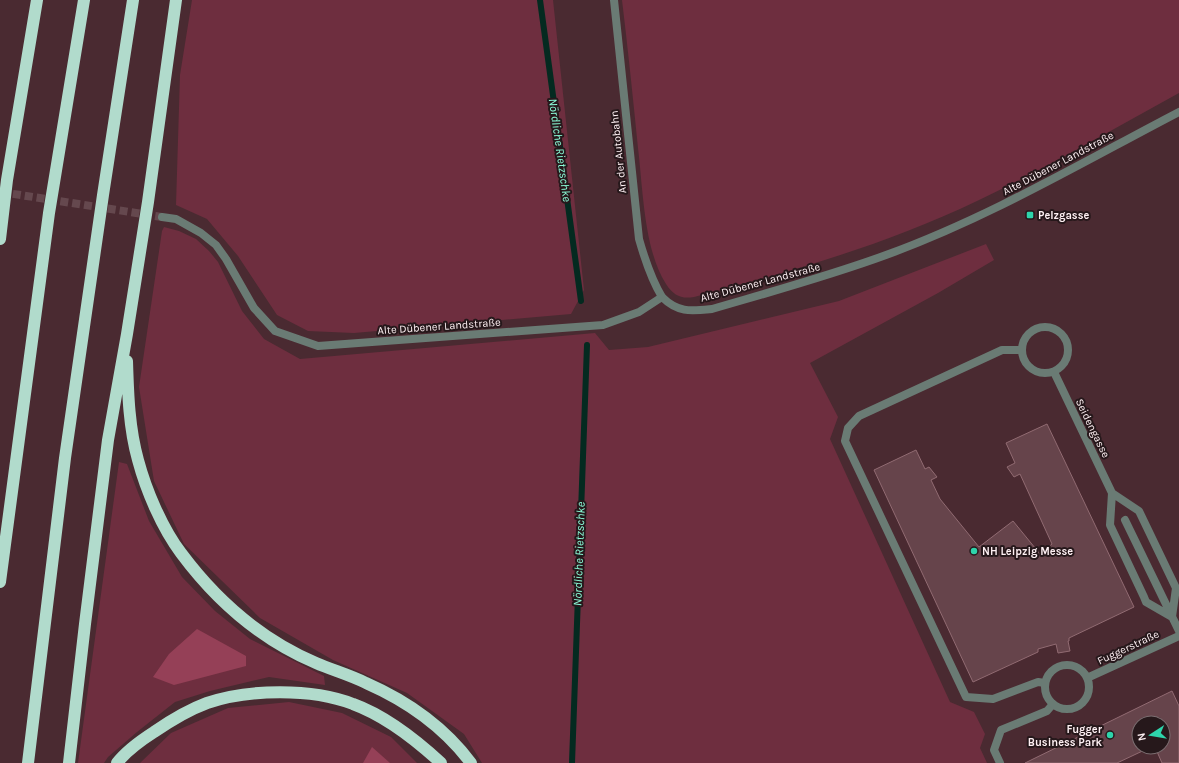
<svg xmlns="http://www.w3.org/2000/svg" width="1179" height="763" font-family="Karla,sans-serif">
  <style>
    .green { fill: #6e2e3f }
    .forest { fill: #954057 }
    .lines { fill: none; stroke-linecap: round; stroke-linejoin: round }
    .stream { stroke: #042a20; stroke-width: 6 }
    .building { fill: #66444b; stroke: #916b72 }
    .minor-tunnel { stroke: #65484e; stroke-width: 8; stroke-dasharray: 8 4; stroke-linecap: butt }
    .service { stroke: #6a7b74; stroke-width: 8 }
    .minor { stroke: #6a7b74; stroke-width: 8 }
    .tertiary { stroke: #6a7b74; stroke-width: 8 }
    .motorway { stroke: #b1dbcc; stroke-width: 12 }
    .poi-dot { fill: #2ed4ab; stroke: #26181b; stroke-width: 1.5 }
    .labels { text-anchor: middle; stroke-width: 4; stroke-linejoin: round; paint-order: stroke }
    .street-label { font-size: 11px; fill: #fef0f3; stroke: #26181b }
    .poi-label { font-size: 11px; font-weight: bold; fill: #fef0f3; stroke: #26181b; text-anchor: start }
    .water-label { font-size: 12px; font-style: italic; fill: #8bfcd8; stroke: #26181b }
  </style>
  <rect width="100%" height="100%" fill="#4a2a31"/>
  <path class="green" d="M192 0H553L584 290 571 314 354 333 308 331 277 315 238 256 207 219 176 205 180 75Z
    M622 0H1179V93C1112 130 1046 168 977 201 887 244 791 272 694 297 681 299 674 296 666 284 644 250 643 189 638 148 633 99 628 49 622 0Z
    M164 227 179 231 196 239 209 251 218 262 242 311 264 339 300 359 595 333 609 350 648 347 839 301 986 244 994 260 938 293 810 363 838 417 830 439 950 702 974 712 985 734 980 748 987 763H482L464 734 407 693 333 660 260 618 184 544 154 481 139 387 162 231Z
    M119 462 127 464 149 521 182 577 215 611 250 639 324 676 325 685 269 677 210 691 175 702 137 732 108 757 104 763H78Z
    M289 702 342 713 391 737 417 763H140L171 733 228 708Z"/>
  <path class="forest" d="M197 629 246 656V666L174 685 153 677 169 654Z
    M372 747 390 763H363Z"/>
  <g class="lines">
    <path class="stream" d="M540 0 581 301
      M572 763 587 345"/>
  </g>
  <path class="building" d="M1047 424 1134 607 1069 638V641H1068L1070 651 1058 653 1056 644 1038 649V652L973 682 874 470 916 450 925 469 929 467 937 477 931 480 940 499 979 547 1013 521 1040 554 1052 544 1020 474 1014 477 1007 467 1015 463 1006 443Z
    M1172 691 1179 706V763H1162L1155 747H1163V723H1139V747H1151L1117 763H1025Z"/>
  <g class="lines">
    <path class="minor-tunnel" d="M1 192 162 217"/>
    <path class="service" d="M1022 350a23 23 0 1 1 46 0a23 23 0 1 1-46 0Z
      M1022 350H1002L859 416 848 428 845 441 966 697 993 699 1038 682 1045 683
      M1054 372 1112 493
      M1112 493 1139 511 1176 588 1172 617 1146 602 1144 597 1110 525Z
      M1125 520 1179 631
      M1000 763 994 750 1001 730 1047 711 1053 704"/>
    <path class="minor" d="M162 217 176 219 201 233 216 245 226 259 254 308 275 331 318 346 603 325 639 312 662 297C651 279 645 260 639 239L614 0
      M1045 687a22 22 0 1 1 44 0a22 22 0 1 1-44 0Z
      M1087 678 1179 636"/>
    <path class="tertiary" d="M662 297C678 313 691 311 712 309 770 292 829 276 886 255 988 218 1083 162 1179 112"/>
    <path class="motorway" d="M0 239 7 180 37 0
      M127 361C128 394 129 428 138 460 146 490 162 528 181 553 216 600 262 640 316 663 332 670 350 675 366 683 407 701 444 727 471 763
      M0 582 49 213 84 0
      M28 763 65 458 103 195 133 0
      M69 763 85 624 108 440 127 334 148 202 176 0
      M117 763C127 750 140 741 154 732 170 721 188 710 207 703 248 689 312 688 353 704 386 716 415 739 441 763"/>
  </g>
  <g class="poi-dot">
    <rect x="1026" y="211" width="8" height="8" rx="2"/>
    <circle cx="974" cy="551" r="4"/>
    <circle cx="1110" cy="735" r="4"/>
  </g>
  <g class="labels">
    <g class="street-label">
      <text transform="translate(618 152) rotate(-96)" y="4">An der Autobahn</text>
      <text transform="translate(1058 163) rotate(-28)" y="4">Alte Dübener Landstraße</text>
      <text transform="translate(760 282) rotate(-15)" y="4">Alte Dübener Landstraße</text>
      <text transform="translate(439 326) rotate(-4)" y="4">Alte Dübener Landstraße</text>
      <text transform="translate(1093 428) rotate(64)" y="4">Seidengasse</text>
      <text transform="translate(1128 647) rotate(-25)" y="4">Fuggerstraße</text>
    </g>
    <g class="poi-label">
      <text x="1038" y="219">Pelzgasse</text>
      <text x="982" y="555">NH Leipzig Messe</text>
      <text x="1102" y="733" text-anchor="end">Fugger<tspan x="1102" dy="13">Business Park</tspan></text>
    </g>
    <g class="water-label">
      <text transform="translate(560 150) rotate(82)" y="4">Nördliche Rietzschke</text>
      <text transform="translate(579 554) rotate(-88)" y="4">Nördliche Rietzschke</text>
    </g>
  </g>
  <g transform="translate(1151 735) rotate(258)"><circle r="19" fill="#26181b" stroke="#7c6e71"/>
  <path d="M0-3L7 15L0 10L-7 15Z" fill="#2ed4ab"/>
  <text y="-6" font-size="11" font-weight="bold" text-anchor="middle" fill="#fef0f3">N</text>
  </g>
</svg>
